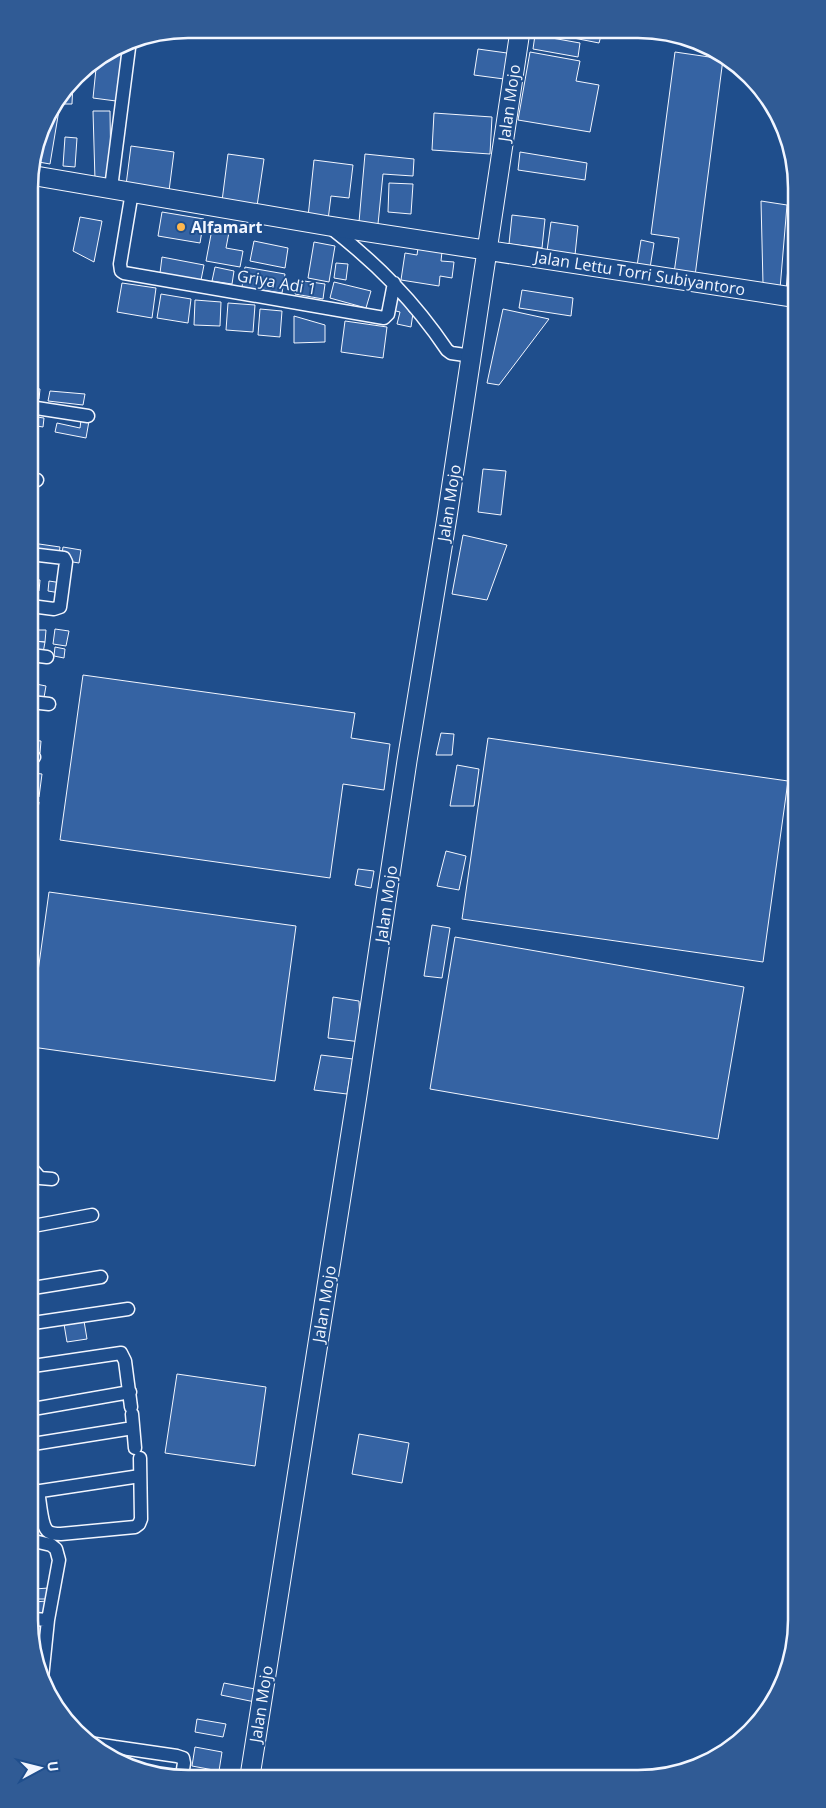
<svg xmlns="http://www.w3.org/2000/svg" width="826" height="1808" font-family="'Open Sans',sans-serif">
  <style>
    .building { fill: #3563a3; stroke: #f2f6ff }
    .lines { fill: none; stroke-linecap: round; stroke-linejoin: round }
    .street-casing { stroke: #f2f6ff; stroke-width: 15 }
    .secondary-casing { stroke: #f2f6ff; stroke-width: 21 }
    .street { stroke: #1f4e8c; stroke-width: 12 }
    .secondary { stroke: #1f4e8c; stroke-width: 19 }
    .poi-dot { fill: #ffb74d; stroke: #1f4e8c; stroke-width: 2 }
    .labels { text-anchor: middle; stroke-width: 4; stroke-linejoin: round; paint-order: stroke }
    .street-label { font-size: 16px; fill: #f2f6ff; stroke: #1f4e8c }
    .poi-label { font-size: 16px; font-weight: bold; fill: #f2f6ff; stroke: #1f4e8c; text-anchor: start }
    .rim { fill: none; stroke: #f2f6ff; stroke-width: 2.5 }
  </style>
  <rect width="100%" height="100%" fill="#1f4e8c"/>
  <path class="building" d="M174 31V39H147V37Z
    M548 31H599L602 32 599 43 548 33Z
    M535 35 580 43 578 57 533 49Z
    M123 43 116 101 93 98 97 59Z
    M478 49 507 53 504 79 474 75Z
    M530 52 580 61 576 81 599 85 590 132 518 120Z
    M675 52 723 59 695 276 674 273 679 238 651 234Z
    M73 81 72 104H63V94Z
    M52 108 59 110 50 164 33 161 45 117Z
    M93 111H110L111 179 95 180Z
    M434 113 492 117 490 154 432 150Z
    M65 137 77 138 75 167 63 166Z
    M131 146 174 152 169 191 126 185Z
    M520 152 587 163 585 180 518 170Z
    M228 154 264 159 257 206 222 201Z
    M365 154 414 159 413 176 383 174 378 224 359 222Z
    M314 160 353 165 349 198 331 196 328 220 308 217Z
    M389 183 413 184 411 214 388 212Z
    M761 201 787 205 780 289 763 284Z
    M162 212 204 219 200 243 158 236Z
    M512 215 545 219 542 248 509 244Z
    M80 217 102 221 94 262 73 251Z
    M792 219V292L786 291Z
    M551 222 578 226 575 255 547 251Z
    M213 224 230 227 226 248 243 251 240 267 206 261Z
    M641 240 654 243 650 268 637 266Z
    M254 241 288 248 285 268 250 261Z
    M314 242 335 246 329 282 308 278Z
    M418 248 442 252 441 261 454 262 452 278 440 276 439 286 401 280 405 253 417 255Z
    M162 257 204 265 201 280 160 273Z
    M336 263 348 264 346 280 334 278Z
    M215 267 234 271 232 284 212 281Z
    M245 267 285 274 282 293 242 287Z
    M297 280 325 284 323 299 295 294Z
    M334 282 371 291 366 308 330 298Z
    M122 283 156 288 152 318 117 312Z
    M522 290 573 298 571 316 519 308Z
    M396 291 410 305 409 312 413 313 411 327 397 324 400 312 392 310Z
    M161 294 191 299 188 323 157 318Z
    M195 300 221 302 220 326 194 325Z
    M228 303 255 305 253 332 226 330Z
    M260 309 282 311 280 337 258 335Z
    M503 309 549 319 499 385 487 383Z
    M294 316 325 325V342L294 343Z
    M345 321 387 327 383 358 341 352Z
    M30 387 40 389 39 399 30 397Z
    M50 391 85 394 83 405 48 401Z
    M30 416 44 418 43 427 30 425Z
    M81 420 89 421 86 438 55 432 57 423 80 428Z
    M483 469 506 471 501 515 478 512Z
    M463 535 507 545 487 600 452 594Z
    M32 543 60 547 59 554 31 550Z
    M63 547 81 550 79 563 67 561 62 554Z
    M31 579 40 580 39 591 31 590Z
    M49 581 62 583 60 593 48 591Z
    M55 629 69 631 66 646 53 644Z
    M35 630H46L45 642 34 641Z
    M34 641 45 642 43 653 33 652Z
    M55 647 65 649 64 658 54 656Z
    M83 675 355 713 351 738 390 744 384 790 343 784 330 878 60 840Z
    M31 683 46 686 43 703 31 699Z
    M441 733 454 734 452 755H436Z
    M488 738 788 781 763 962 462 919Z
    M31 740 41 741 40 753 31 752Z
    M457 765 479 769 474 806H450Z
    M33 773 42 774 39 797 31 796Z
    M31 800 39 802 36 824 31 823Z
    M446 851 466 856 459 890 437 886Z
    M31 854 36 855 33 882H32Z
    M358 869 374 871 371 888 355 885Z
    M49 892 296 926 275 1081 32 1047V1015Z
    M432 925 450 928 442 978 424 976Z
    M455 937 744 987 718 1139 430 1089Z
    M333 997 359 1001 361 1042 328 1038Z
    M321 1055 353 1059 347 1094 314 1090Z
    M84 1321 87 1339 67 1342 64 1324Z
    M177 1374 266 1387 255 1466 165 1453Z
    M359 1434 409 1443 402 1483 352 1474Z
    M49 1588 50 1599H34V1589Z
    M47 1601 46 1619H34V1602Z
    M224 1683 255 1689V1702L221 1695Z
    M197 1719 226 1724 223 1737 195 1732Z
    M195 1747 222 1752 219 1771 192 1766Z"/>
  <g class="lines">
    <g class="street-casing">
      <path id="street" d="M111 188 130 40
        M132 192 120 264 121 271 124 273 384 318 388 314 394 283
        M331 228C377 264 414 301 447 350L451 353 472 356
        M30 407 88 416
        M30 479 37 480
        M30 554 64 558 66 562 60 607 54 609 31 606
        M31 655 47 657
        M31 702 49 704
        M31 756 34 757
        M33 1170 40 1178 52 1179
        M33 1226 92 1215
        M33 1288 101 1277
        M33 1323 128 1309
        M33 1366 121 1353 125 1361 131 1407
        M33 1409 130 1392
        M132 1414 135 1448
        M33 1444 133 1428
        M38 1491C40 1501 41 1522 46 1529 49 1534 56 1534 61 1534L135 1527 139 1524 141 1519 140 1458
        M34 1492 140 1476
        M34 1541 51 1545 56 1549 59 1560 48 1620 42 1678
        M34 1619 48 1620
        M89 1743 115 1747
        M114 1755 115 1747 177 1756 183 1758 184 1763 182 1776"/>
    </g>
    <g class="secondary-casing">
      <path id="secondary" d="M30 175 329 226 792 297
        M250 1776 357 1095 407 761 447 517 520 31"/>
    </g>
    <use href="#street" class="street"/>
    <use href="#secondary" class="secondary"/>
  </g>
  <circle class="poi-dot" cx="181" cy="227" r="5"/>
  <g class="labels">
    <g class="street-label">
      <text transform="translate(509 103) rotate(-82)" y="6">Jalan Mojo</text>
      <text transform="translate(640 273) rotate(9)" y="6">Jalan Lettu Torri Subiyantoro</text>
      <text transform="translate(277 282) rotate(10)" y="6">Griya Adi 1</text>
      <text transform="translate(449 503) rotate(-81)" y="6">Jalan Mojo</text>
      <text transform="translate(386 904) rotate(-82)" y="6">Jalan Mojo</text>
      <text transform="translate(324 1304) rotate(-81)" y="6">Jalan Mojo</text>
      <text transform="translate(261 1704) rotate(-81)" y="6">Jalan Mojo</text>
    </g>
    <g class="poi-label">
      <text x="191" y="233">Alfamart</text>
    </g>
  </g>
  <path d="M0 0H826V1808H0ZM188 38H638A150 150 0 0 1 788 188V1620A150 150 0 0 1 638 1770H188A150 150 0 0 1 38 1620V188A150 150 0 0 1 188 38Z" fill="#305b95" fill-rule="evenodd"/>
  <path class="rim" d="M188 38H638A150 150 0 0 1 788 188V1620A150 150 0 0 1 638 1770H188A150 150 0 0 1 38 1620V188A150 150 0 0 1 188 38Z"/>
  <g transform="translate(40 1768) rotate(83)" stroke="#1f4e8c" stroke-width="4" paint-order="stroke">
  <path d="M0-4L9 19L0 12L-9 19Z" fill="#f2f6ff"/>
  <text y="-8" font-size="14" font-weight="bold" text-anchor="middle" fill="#f2f6ff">U</text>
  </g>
</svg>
